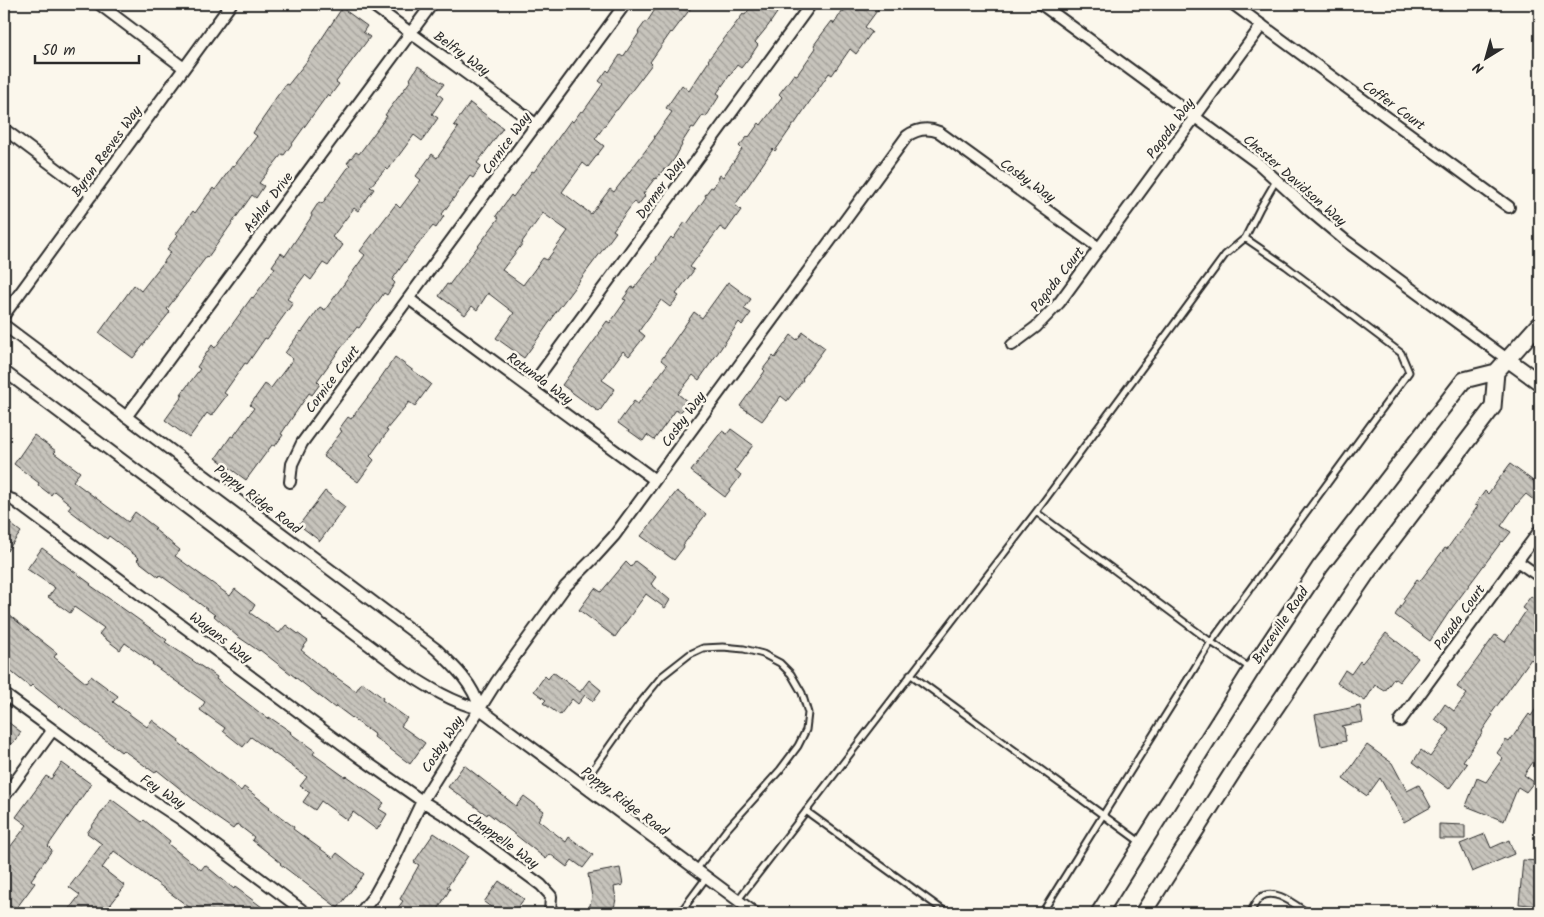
<svg xmlns="http://www.w3.org/2000/svg" width="1544" height="917" font-family="Kalam,sans-serif">
  <style>
    .building { fill: url(#building-back-hatch); stroke: #2b2b2b; fill-rule: evenodd }
    .lines { fill: none; stroke-linecap: round; stroke-linejoin: round }
    .service-casing { stroke: #2b2b2b; stroke-width: 9 }
    .minor-casing { stroke: #2b2b2b; stroke-width: 14 }
    .tertiary-casing { stroke: #2b2b2b; stroke-width: 18 }
    .secondary-casing { stroke: #2b2b2b; stroke-width: 19 }
    .service { stroke: #fbf7ec; stroke-width: 5 }
    .minor { stroke: #fbf7ec; stroke-width: 10 }
    .tertiary { stroke: #fbf7ec; stroke-width: 14 }
    .secondary { stroke: #fbf7ec; stroke-width: 15 }
    .labels { text-anchor: middle; stroke-width: 5; stroke-linejoin: round; paint-order: stroke }
    .street-label { font-size: 14px; fill: #2b2b2b; stroke: #fbf7ec }
  </style>
  <defs>
    <pattern id="building-back-hatch" width="6" height="6" patternUnits="userSpaceOnUse" patternTransform="scale(1.25)"><rect width="6" height="6" fill="#c7c4bc"/><path d="M-1 5l2 2M0 0l6 6M5-1l2 2" fill="none" stroke="#a29f99"/></pattern>
  </defs>
  <rect width="100%" height="100%" fill="#fbf7ec"/>
  <filter id="ink" filterUnits="userSpaceOnUse"><feTurbulence type="fractalNoise" baseFrequency=".02" numOctaves="2"/><feDisplacementMap in="SourceGraphic" scale="10" xChannelSelector="R" yChannelSelector="G"/><feConvolveMatrix kernelMatrix="1 2 1 2 8 2 1 2 1" color-interpolation-filters="sRGB"/></filter>
  <g filter="url(#ink)">
    <path class="building" d="M663 4H694L672 33 671 32 650 62 652 64 617 110H616L595 139 604 146 588 167 583 163 562 192 591 214 610 189 614 192 655 138 654 137 672 112 666 108 682 85 689 91 709 61 708 60 743 14 745 15 753 4H783L768 26 755 42 758 45 752 54 741 68 737 65 717 93 720 95 706 117 703 115 694 128 692 127 681 144 682 145 675 158 666 170 664 169 656 179 655 178 643 194 645 196 638 205 634 202 613 230 616 232 553 316H554L524 358 496 338 514 313 488 293 477 310 472 306 465 315 439 296 447 284 449 285 499 218 496 216 511 195 513 197 532 171 534 172 571 120 573 122 581 111 583 112 603 84 599 81 607 70 609 72 620 55 623 57 639 33 638 32 646 21 647 22 656 8 659 10ZM543 213 568 231 547 260 543 258 523 285 502 270 523 243 522 242Z
      M851 4H882L865 27 872 32 856 54 850 49 832 75 829 73 794 125H793L775 151 773 149 735 205 741 210 726 231 720 227 690 267 694 270 676 294 679 296 670 307 661 300 639 331 645 336 629 356 623 351 602 380 615 389 599 412 562 385 600 333 599 332 607 321 610 323 626 300 623 299 632 287 634 288 657 259 656 258 671 237 673 239 685 222 687 224 706 197 705 195 711 187 713 188 720 175 723 177 742 149 739 146 748 136 749 137 759 123 761 125 782 97 779 94 786 85 794 74 797 75 816 48 814 45 822 34 832 21 834 24 842 11 845 12Z
      M342 8 367 26 363 32 370 37 336 82 339 84 330 96 328 94 284 155 282 154 259 183 264 186 256 198 252 195 208 257 207 256 167 309 170 312 133 358 99 333 134 285 141 291 163 263 171 252 167 249 178 235 176 234 193 211 195 213 213 188 215 190 233 165 234 166 257 136 253 133 271 107 270 106 286 84 288 85 307 61Z
      M418 66 444 84 437 93 443 98 432 114 438 118 422 141 414 135 388 170 386 168 370 187 374 189 358 211 354 208 332 237 343 245 328 266 323 263 311 280 305 275 287 299 293 303 267 339 265 338 247 364 245 363 224 393 227 395 211 416 207 413 189 438 165 420 183 395 181 394 200 369 197 367 212 345 215 348 252 297 253 298 275 268 272 266 281 253 285 256 312 216 311 214 319 202 322 204 350 165 347 163 356 152 359 154 387 116 385 115 411 80 410 79Z
      M470 103 503 128 477 163 481 166 473 178 470 176 442 214 444 216 436 228 433 226 412 252 392 280 395 283 387 295 384 293 359 328 357 327 338 352 317 381 320 384 312 395 309 393 281 434 283 435 275 446 272 445 246 480 216 458 231 436 233 437 254 408 250 405 265 384 271 388 293 359 285 353 301 331 302 332 320 307 325 310 365 255 360 251 396 204 400 208 421 180 416 176 432 154 437 158 458 128 454 125Z
      M728 282 751 299 744 309 751 313 742 325 739 322 699 380 693 375 678 394 688 402 680 413 676 410 654 440 647 435 643 441 618 423 634 401 638 404 667 365 661 360 694 312 702 318Z
      M803 332 825 348 802 379 803 380 787 401 781 396 762 421 740 406 765 371 763 369 773 356 775 358 791 335 797 340Z
      M395 357 431 384 415 406 409 402 386 430 388 431 370 456 374 460 358 482 323 456 342 431 339 429 348 417 351 419 380 381 379 380Z
      M731 429 753 445 735 470 741 475 725 497 691 471 722 431 727 434Z
      M34 435 56 451 54 453 80 472 73 481 128 522 135 512 156 528 154 529 180 550 175 556 230 596 235 589 255 605 250 613 279 633 286 625 308 641 301 650 327 671 356 691 362 682 383 698 382 700 407 718 401 726 425 743 410 764 374 737 375 735 336 706 335 708 260 650 259 651 237 636 214 616 215 615 188 595 160 575 159 577 137 560 139 558 109 536 107 539 68 509 71 505 54 491 51 495 38 485 39 483 14 464Z
      M1510 464 1540 486V505L1526 494 1515 506 1501 526 1511 532 1503 542 1502 541 1481 569 1449 612 1430 641 1395 615 1405 600 1403 599 1417 579 1420 581 1445 548 1447 549 1478 506 1475 505 1485 491 1488 494Z
      M325 491 345 507 320 541 299 525Z
      M677 491 706 514 683 545 684 547 674 560 641 536Z
      M4 519 21 532 4 555Z
      M42 548 91 584 90 585 167 640 165 642 217 677 216 679 268 719 269 717 291 732 290 733 315 751 313 754 345 777 346 776 384 803 379 809 387 814 377 830 353 812 347 820 321 801 315 810 303 802 310 792 300 786 307 777 251 737 243 747 223 731 225 728 200 710 205 702 152 664 153 663 125 643 120 650 99 634 104 628 74 607 70 613 48 597 55 588 27 569Z
      M635 561 656 577 651 584 670 600 665 608 646 594 615 637 579 610 595 588 601 592 626 562 631 567Z
      M1531 596 1540 603V651L1533 661 1531 659 1491 714 1493 715 1482 731 1483 732 1463 761 1467 764 1449 789 1413 762 1421 750 1430 757 1450 730 1435 719 1445 704 1454 711 1467 694 1457 687 1495 635 1505 642 1526 611 1522 608Z
      M4 611 57 653 54 657 86 683 91 676 118 696 113 702 147 727 152 720 179 740 178 742 241 791 244 787 270 807 269 808 294 827 293 829 333 858 337 853 364 874 338 908 280 864 281 863 252 840 254 837 237 824 233 829 214 816 157 770 155 773 123 750 121 752 61 706 60 707 32 685 30 687 4 666Z
      M1386 633 1418 658 1399 682 1394 678 1385 691 1375 685 1365 701 1337 683 1345 670 1351 674 1360 661 1362 663Z
      M553 672 580 692 589 680 601 690 593 701 585 695 578 704 572 699 560 715 543 703 546 700 534 691 545 676 548 679Z
      M1540 703V752L1524 775 1534 782 1526 792 1518 787 1504 821 1466 806 1477 778 1486 782 1503 758 1497 753 1506 740 1509 742 1529 714 1531 716Z
      M1360 706 1363 722 1341 726 1344 728 1346 741 1321 746 1315 715Z
      M4 719 21 732 12 744 10 743 4 752Z
      M1367 745 1392 763 1407 791 1419 785 1431 807 1404 822 1380 778 1367 796 1343 779Z
      M62 763 91 784 48 846 52 850 31 880 35 883 15 910 4 902V855L27 825 16 817 46 776 51 779Z
      M464 765 516 806 524 796 544 811 538 820 566 842 569 837 593 855 583 868 572 860 567 867 550 854 546 859 488 813 487 815 448 787Z
      M111 799 142 822 144 820 170 841 168 844 201 870 205 865 234 889 235 887 270 913H197L114 851 102 868 125 886 104 913H66L80 895 69 887 102 844 87 833Z
      M1439 824 1465 825V839H1439Z
      M434 833 468 856 447 887 450 889 436 913H394L403 901 400 899 419 865 414 862Z
      M1485 834 1491 848 1509 840 1514 854 1472 872 1460 844Z
      M1523 860 1540 861 1538 872 1540 873V906L1519 904Z
      M620 868 623 885 614 887 616 899 613 913H588L592 897 588 874Z
      M499 881 524 899 518 907 527 913H499L484 902Z"/>
    <g class="lines">
      <g class="service-casing">
        <path id="service" d="M1245 238 1260 208 1277 179
          M1036 512 1211 642 1250 668
          M910 674 1140 842
          M582 785 640 703 662 676 690 654 703 648 723 647 744 649 763 654 780 663 791 674 802 693 808 713 806 730 798 746 780 770 727 829 696 870
          M806 811 947 913
          M737 901 1036 512 1225 255 1245 238 1286 266 1401 353 1409 372 1211 642 1042 913
          M680 913 706 878
          M1250 913C1253 908 1256 900 1261 897 1275 887 1296 906 1308 913"/>
      </g>
      <g class="minor-casing">
        <path id="minor" d="M99 4 184 68
          M371 4 537 125
          M1041 4 1259 164 1310 211 1346 241 1507 359
          M1233 4 1509 207
          M4 129 92 195
          M409 299 655 480
          M4 315 231 4
          M4 325 436 649C455 667 473 684 480 709
          M1012 345 1036 327 1059 303 1262 25
          M4 371 405 672C428 687 454 703 480 709L755 913
          M530 388 811 4
          M126 417 432 4
          M290 482 292 464 302 443 625 4
          M4 497 13 500 358 756 422 801 453 820 541 885 551 896 550 913
          M1517 561 1540 577
          M4 694 127 784 179 818 306 913
          M1400 721 1540 530
          M4 797 52 731
          M360 913 374 896 394 860 422 801 497 681 565 587 595 557 614 536 907 136C917 129 927 127 939 132L1099 248"/>
      </g>
      <g class="tertiary-casing">
        <path id="tertiary" d="M1507 359 1540 383"/>
      </g>
      <g class="secondary-casing">
        <path id="secondary" d="M1099 913 1252 669 1320 567 1464 380 1496 372
          M1143 913 1250 745 1369 570 1493 407 1496 372 1540 323"/>
      </g>
      <use href="#service" class="service"/>
      <use href="#minor" class="minor"/>
      <use href="#tertiary" class="tertiary"/>
      <use href="#secondary" class="secondary"/>
    </g>
  </g>
  <g class="labels">
    <g class="street-label">
      <text transform="translate(462 53) rotate(36)" y="5">Belfry Way</text>
      <text transform="translate(1394 105) rotate(36)" y="5">Coffer Court</text>
      <text transform="translate(1170 128) rotate(-54)" y="5">Pagoda Way</text>
      <text transform="translate(506 143) rotate(-54)" y="5">Cornice Way</text>
      <text transform="translate(106 151) rotate(-54)" y="5">Byron Reeves Way</text>
      <text transform="translate(1028 180) rotate(36)" y="5">Cosby Way</text>
      <text transform="translate(1295 180) rotate(41)" y="5">Chester Davidson Way</text>
      <text transform="translate(660 188) rotate(-54)" y="5">Dormer Way</text>
      <text transform="translate(268 202) rotate(-53)" y="5">Ashlar Drive</text>
      <text transform="translate(1057 279) rotate(-52)" y="5">Pagoda Court</text>
      <text transform="translate(540 378) rotate(36)" y="5">Rotunda Way</text>
      <text transform="translate(332 379) rotate(-53)" y="5">Cornice Court</text>
      <text transform="translate(683 419) rotate(-54)" y="5">Cosby Way</text>
      <text transform="translate(258 499) rotate(37)" y="5">Poppy Ridge Road</text>
      <text transform="translate(1459 617) rotate(-54)" y="5">Parada Court</text>
      <text transform="translate(1280 625) rotate(-56)" y="5">Bruceville Road</text>
      <text transform="translate(221 637) rotate(37)" y="5">Wayans Way</text>
      <text transform="translate(442 744) rotate(-57)" y="5">Cosby Way</text>
      <text transform="translate(163 791) rotate(33)" y="5">Fey Way</text>
      <text transform="translate(625 801) rotate(37)" y="5">Poppy Ridge Road</text>
      <text transform="translate(503 840) rotate(36)" y="5">Chappelle Way</text>
    </g>
  </g>
  <rect width="1544" height="917" fill="none" stroke="#fbf7ec" stroke-width="20"/>
  <rect x="10" y="10" width="1524" height="897" fill="none" stroke="#2b2b2b" stroke-width="2" filter="url(#ink)"/>
  <g transform="translate(1486 58) rotate(217)" stroke="#fbf7ec" stroke-width="4" paint-order="stroke">
  <path d="M0-4L9 19L0 12L-9 19Z" fill="#2b2b2b"/>
  <text y="-8" font-size="14" font-weight="bold" text-anchor="middle" fill="#2b2b2b">N</text>
  </g>
  <path d="M35 55v8h104v-8" fill="none" stroke="#2b2b2b" stroke-width="2.5"/>
  <text x="42" y="55" font-size="15" fill="#2b2b2b" stroke="#fbf7ec" stroke-width="4" paint-order="stroke">50 m</text>
</svg>
